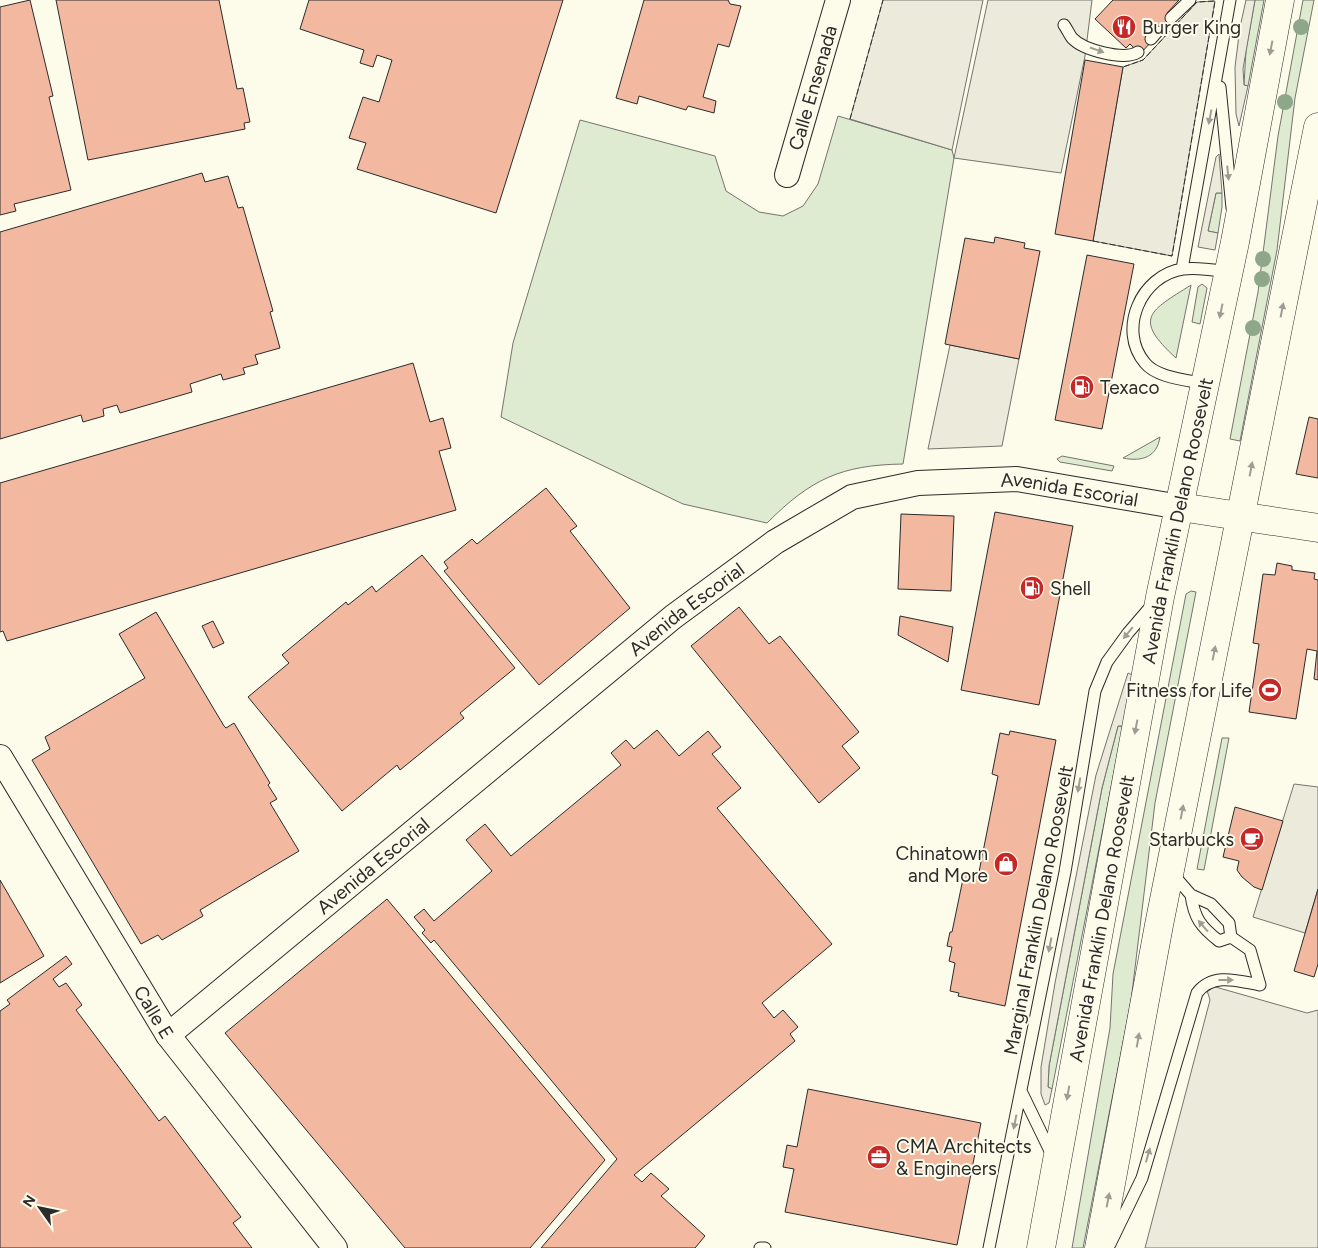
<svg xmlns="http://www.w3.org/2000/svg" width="1318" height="1248" font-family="Figtree,sans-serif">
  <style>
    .green { fill: #deebd1; stroke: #74746e }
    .parking { fill: #eceadb; stroke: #74746e }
    .building { fill: #f2b8a0; stroke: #2b2b2b }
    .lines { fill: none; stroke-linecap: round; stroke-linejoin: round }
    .service-casing { stroke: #2b2b2b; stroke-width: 13 }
    .minor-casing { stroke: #2b2b2b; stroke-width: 26 }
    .tertiary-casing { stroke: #2b2b2b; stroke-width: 29 }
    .primary-casing { stroke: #2b2b2b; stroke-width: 29 }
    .service { stroke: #fdfbea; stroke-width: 11 }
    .minor { stroke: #fdfbea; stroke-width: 24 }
    .tertiary { stroke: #fdfbea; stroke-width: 28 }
    .primary { stroke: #fdfbea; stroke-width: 28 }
    .fence { stroke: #2b2b2b; stroke-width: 1; stroke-dasharray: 6 2.5; stroke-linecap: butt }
    .tree { fill: #8ea78a }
    .oneway { fill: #9e9d94 }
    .labels { text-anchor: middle; stroke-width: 4; stroke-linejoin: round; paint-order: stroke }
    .poi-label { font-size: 19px; fill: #2b2b2b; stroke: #fdfbea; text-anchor: start }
    .street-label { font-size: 19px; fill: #2b2b2b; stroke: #fdfbea }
  </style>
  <rect width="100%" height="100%" fill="#fdfbea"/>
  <path class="green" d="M1255 0H1264L1248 86 1244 85 1246 50Z
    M1303 0H1314L1295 98 1277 250 1240 441 1230 439 1258 292 1278 136Z
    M838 116 952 150 954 158 903 464C841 465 811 479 767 523L683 504 501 417 513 343 580 120 715 156 726 191 759 212 783 216 803 206 818 184Z
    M1216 193H1222V207L1218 233 1208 231Z
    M1202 284 1207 288 1200 324 1192 322 1198 287Z
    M1191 285 1176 358C1132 318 1150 311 1191 285Z
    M1160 437C1157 457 1142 462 1123 458Z
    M1062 456 1114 466 1112 471 1060 462 1057 459Z
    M1191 591 1196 592 1155 803 1131 1001 1083 1248H1072L1110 1028 1113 974 1186 594Z
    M1118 726H1123L1052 1089 1048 1087 1049 1066 1102 788Z
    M1222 738H1229L1204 870 1197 869Z"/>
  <path class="parking" d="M883 0H983L952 150 850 119Z
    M988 0H1092L1085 56 1061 173 954 158Z
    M1246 0H1255L1243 69 1244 85 1248 86 1239 126 1236 114 1235 67 1240 27Z
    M1215 1 1172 256 1093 241 1123 67 1143 60 1197 2Z
    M1219 154 1222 193H1216L1208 231 1218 233 1215 250 1198 247 1216 157Z
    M950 345 1019 359 1002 446 928 449Z
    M1128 673 1132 675 1123 726H1118L1102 788 1049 1066 1048 1087 1052 1089 1049 1103 1045 1105 1041 1094V1067L1055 983 1096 775Z
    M1294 784 1318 787V889L1305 933 1253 917Z
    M1205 984 1307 1013 1318 1010V1248H1145L1210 1000Z"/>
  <path class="building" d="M30 0 53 96 49 97 71 190 14 204 16 211 0 215V7Z
    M56 0H219L237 89 243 88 250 122 244 123 245 129 88 160Z
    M309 0H563L496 213 357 169 366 143 349 138 363 97 379 102 392 60 377 55 373 67 360 63 364 50 300 29Z
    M644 0H728L730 4 741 6 729 47 718 44 703 97 716 101 714 113 688 106 686 110 639 96 637 104 616 98Z
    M1113 0H1179L1167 13 1173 20 1159 34 1148 24 1142 31 1152 41 1140 54 1130 44 1126 48 1095 19Z
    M1085 60 1123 67 1093 241 1055 234Z
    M202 173 205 182 228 176 238 208 243 207 273 311 270 312 280 348 255 355 258 364 243 368 245 374 223 380 221 374 190 384 192 392 120 413 117 405 103 409 104 416 83 422 81 415 0 439V232Z
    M995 237 1025 243 1024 248 1040 251 1019 359 945 344 965 238 994 243Z
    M1087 255 1134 264 1102 429 1055 420Z
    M413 363 430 422 443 418 451 448 439 451 456 510 7 641 3 631 0 632V483Z
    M1309 417 1318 419V478L1296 474Z
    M546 488 577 526 570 531 630 608 539 685 444 571 448 568 444 562 472 539 477 544Z
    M995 512 1073 526 1039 705 961 690Z
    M901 514 954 516 951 591 898 589Z
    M422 555 515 668 460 713 464 718 400 770 397 765 342 811 248 697 289 663 282 655 346 602 348 605 372 586 376 592Z
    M1277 563 1292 566V570L1315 573 1314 579 1318 580V680L1314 679 1317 651 1307 649 1296 719 1249 712 1259 644 1253 643 1263 574 1275 575Z
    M739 607 769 644 780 636 859 732 842 746 860 768 819 803 691 646Z
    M156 612 224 726 226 728 234 723 270 783 268 785 277 799 270 803 299 851 200 910 203 916 162 940 158 935 141 944 32 760 50 749 45 737 145 678 119 634Z
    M900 616 953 627 948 662 898 635Z
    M213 621 224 643 213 648 202 626Z
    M657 730 679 756 708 731 721 747 712 754 741 788 717 808 832 944 762 1003 774 1018 783 1010 798 1027 790 1034 795 1041 634 1175 642 1182 651 1173 669 1189 661 1196 705 1236 695 1248H541L617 1159 434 940 431 943 422 933 425 930 414 917 424 909 434 921 492 871 466 840 485 824 511 856 621 765 611 753 626 740 634 749Z
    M1010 731 1056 740 1005 1006 958 996 959 993 950 991 955 963 949 961 952 947 947 946 950 932H952L964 874 978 877 998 776 992 774 1000 733 1009 735Z
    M1235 807 1283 821 1262 890 1254 887 1242 877 1237 870 1239 861 1223 857Z
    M0 880 44 956 0 983Z
    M1318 889V964L1314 977 1294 971Z
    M387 899 605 1160 530 1248H405L225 1033Z
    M66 956 72 964 53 979 59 987 66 983 82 1005 76 1010 159 1121 165 1116 241 1217 233 1223 252 1248H0V1011L10 1004 7 1000Z
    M808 1089 981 1123 957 1245 785 1212 794 1169 783 1167 787 1145 797 1147Z"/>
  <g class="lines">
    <g class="service-casing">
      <path id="service" d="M1171 18 1190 0
        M1064 25C1067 29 1069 34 1072 38 1083 50 1124 61 1138 52
        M1151 39 1157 32
        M1220 87 1232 208
        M1182 269 1230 0
        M1206 384C1188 380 1157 378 1145 363 1117 330 1141 275 1183 269 1198 267 1214 270 1229 272
        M1191 895C1194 918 1201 927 1219 941L1231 937
        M1021 1091 1053 1157
        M1110 1244 1142 1178 1197 993C1213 972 1238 981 1260 985L1250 950 1231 937 1229 923 1211 904 1191 895 1171 872
        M760 1248H765
        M989 1248 1065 872 1095 691 1107 662 1128 633 1152 605"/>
    </g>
    <g class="minor-casing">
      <g id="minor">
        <path id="s1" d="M787 175 838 0"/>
        <path id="s2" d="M0 757 168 1035 335 1248"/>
        <path id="s3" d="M168 1035 673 617 775 542 852 497 918 483 1017 479 1180 507"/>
      </g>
    </g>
    <g class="tertiary-casing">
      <path id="tertiary" d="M1180 507 1318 528"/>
    </g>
    <g class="primary-casing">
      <g id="primary">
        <path id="s4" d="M1041 1248 1160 597 1235 242 1280 0"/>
        <path d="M1099 1248 1159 925 1318 127"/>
      </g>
    </g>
    <use href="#service" class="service"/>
    <use href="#minor" class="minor"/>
    <use href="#tertiary" class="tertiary"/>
    <use href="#primary" class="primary"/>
    <path class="fence" d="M850 119 883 0
      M1093 241 1172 256 1215 1 1197 2 1143 60 1123 67"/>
  </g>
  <g class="tree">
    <circle cx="1301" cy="27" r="8"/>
    <circle cx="1285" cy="102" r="8"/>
    <circle cx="1263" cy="259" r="8"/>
    <circle cx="1262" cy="279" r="8"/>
    <circle cx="1253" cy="328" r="8"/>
  </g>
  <defs><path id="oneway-solid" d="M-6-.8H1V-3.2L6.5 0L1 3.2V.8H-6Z" transform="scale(1.25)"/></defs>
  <g class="oneway">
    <use href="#oneway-solid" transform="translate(1271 48) rotate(101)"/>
    <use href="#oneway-solid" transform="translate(1097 50) rotate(19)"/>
    <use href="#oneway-solid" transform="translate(1210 117) rotate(101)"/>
    <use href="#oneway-solid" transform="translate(1228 173) rotate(84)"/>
    <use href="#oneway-solid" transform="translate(1282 310) rotate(-79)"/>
    <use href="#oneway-solid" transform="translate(1221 311) rotate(102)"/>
    <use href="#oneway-solid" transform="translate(1251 469) rotate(-79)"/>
    <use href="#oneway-solid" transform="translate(1128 633) rotate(129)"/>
    <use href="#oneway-solid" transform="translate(1214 653) rotate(-79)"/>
    <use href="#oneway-solid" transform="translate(1136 727) rotate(101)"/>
    <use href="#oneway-solid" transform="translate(1079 785) rotate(100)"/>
    <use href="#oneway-solid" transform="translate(1182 812) rotate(-79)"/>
    <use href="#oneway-solid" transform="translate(1203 926) rotate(-131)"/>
    <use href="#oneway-solid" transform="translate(1050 945) rotate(101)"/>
    <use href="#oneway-solid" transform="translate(1226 980)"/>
    <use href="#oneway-solid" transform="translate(1138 1040) rotate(-80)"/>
    <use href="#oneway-solid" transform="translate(1068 1093) rotate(100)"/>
    <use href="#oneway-solid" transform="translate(1015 1122) rotate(101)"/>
    <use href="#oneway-solid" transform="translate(1148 1155) rotate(-74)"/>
    <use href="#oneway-solid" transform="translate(1108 1200) rotate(-79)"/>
  </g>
  <defs>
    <g id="restaurant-disc" transform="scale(1.25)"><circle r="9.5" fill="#c62828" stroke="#fdfbea"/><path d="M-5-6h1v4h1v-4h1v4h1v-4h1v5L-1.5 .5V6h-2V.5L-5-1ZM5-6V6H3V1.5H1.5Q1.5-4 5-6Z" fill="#fff"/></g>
    <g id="fuel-disc" transform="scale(1.25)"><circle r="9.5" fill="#c62828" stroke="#fdfbea"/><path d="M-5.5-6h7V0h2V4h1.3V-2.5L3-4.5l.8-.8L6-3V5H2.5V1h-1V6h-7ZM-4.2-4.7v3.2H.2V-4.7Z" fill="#fff"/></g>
    <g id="stadium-disc" transform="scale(1.25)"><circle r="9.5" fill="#c62828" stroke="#fdfbea"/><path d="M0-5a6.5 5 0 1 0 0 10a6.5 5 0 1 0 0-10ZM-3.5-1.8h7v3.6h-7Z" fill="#fff"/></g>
    <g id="cafe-disc" transform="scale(1.25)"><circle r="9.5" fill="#c62828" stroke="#fdfbea"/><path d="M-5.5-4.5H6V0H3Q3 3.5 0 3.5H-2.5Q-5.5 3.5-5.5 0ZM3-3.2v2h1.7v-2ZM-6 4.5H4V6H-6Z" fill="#fff"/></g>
    <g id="shop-disc" transform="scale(1.25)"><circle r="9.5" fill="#c62828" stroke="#fdfbea"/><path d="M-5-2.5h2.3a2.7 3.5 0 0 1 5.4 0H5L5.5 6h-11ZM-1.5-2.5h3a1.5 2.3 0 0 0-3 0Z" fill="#fff"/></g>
    <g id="office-disc" transform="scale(1.25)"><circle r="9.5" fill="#c62828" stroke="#fdfbea"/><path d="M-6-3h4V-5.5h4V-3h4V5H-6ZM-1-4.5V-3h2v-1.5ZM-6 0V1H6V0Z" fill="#fff"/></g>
  </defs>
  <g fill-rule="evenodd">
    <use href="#restaurant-disc" x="1124" y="27"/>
    <use href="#fuel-disc" x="1082" y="387"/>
    <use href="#fuel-disc" x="1032" y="588"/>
    <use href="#stadium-disc" x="1270" y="690"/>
    <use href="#cafe-disc" x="1252" y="839"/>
    <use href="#shop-disc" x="1006" y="864"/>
    <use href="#office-disc" x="879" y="1157"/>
  </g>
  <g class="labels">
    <g class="poi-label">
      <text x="1142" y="34">Burger King</text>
      <text x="1100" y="394">Texaco</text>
      <text x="1050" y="595">Shell</text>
      <text x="1252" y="697" text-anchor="end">Fitness for Life</text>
      <text x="1234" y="846" text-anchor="end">Starbucks</text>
      <text x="988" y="860" text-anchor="end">Chinatown<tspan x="988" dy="22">and More</tspan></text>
      <text x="896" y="1153">CMA Architects<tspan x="896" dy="22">&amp; Engineers</tspan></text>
    </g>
    <g class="street-label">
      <text dy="7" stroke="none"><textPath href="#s1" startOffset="91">Calle Ensenada</textPath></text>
      <text dy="7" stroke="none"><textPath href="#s3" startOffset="1091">Avenida Escorial</textPath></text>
      <text dy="7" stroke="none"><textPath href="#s4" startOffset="740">Avenida Franklin Delano Roosevelt</textPath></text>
      <text dy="7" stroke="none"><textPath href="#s3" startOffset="671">Avenida Escorial</textPath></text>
      <text dy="7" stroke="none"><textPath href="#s3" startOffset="266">Avenida Escorial</textPath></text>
      <text transform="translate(1038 910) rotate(-79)" y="7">Marginal Franklin Delano Roosevelt</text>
      <text dy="7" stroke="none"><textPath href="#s4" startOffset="335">Avenida Franklin Delano Roosevelt</textPath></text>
      <text dy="7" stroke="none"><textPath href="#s2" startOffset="298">Calle E</textPath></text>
    </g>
  </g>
  <g transform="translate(40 1208) rotate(303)" stroke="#fdfbea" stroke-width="4" paint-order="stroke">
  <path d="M0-4L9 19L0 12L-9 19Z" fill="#2b2b2b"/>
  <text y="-8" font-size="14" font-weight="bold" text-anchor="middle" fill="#2b2b2b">N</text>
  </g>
</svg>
